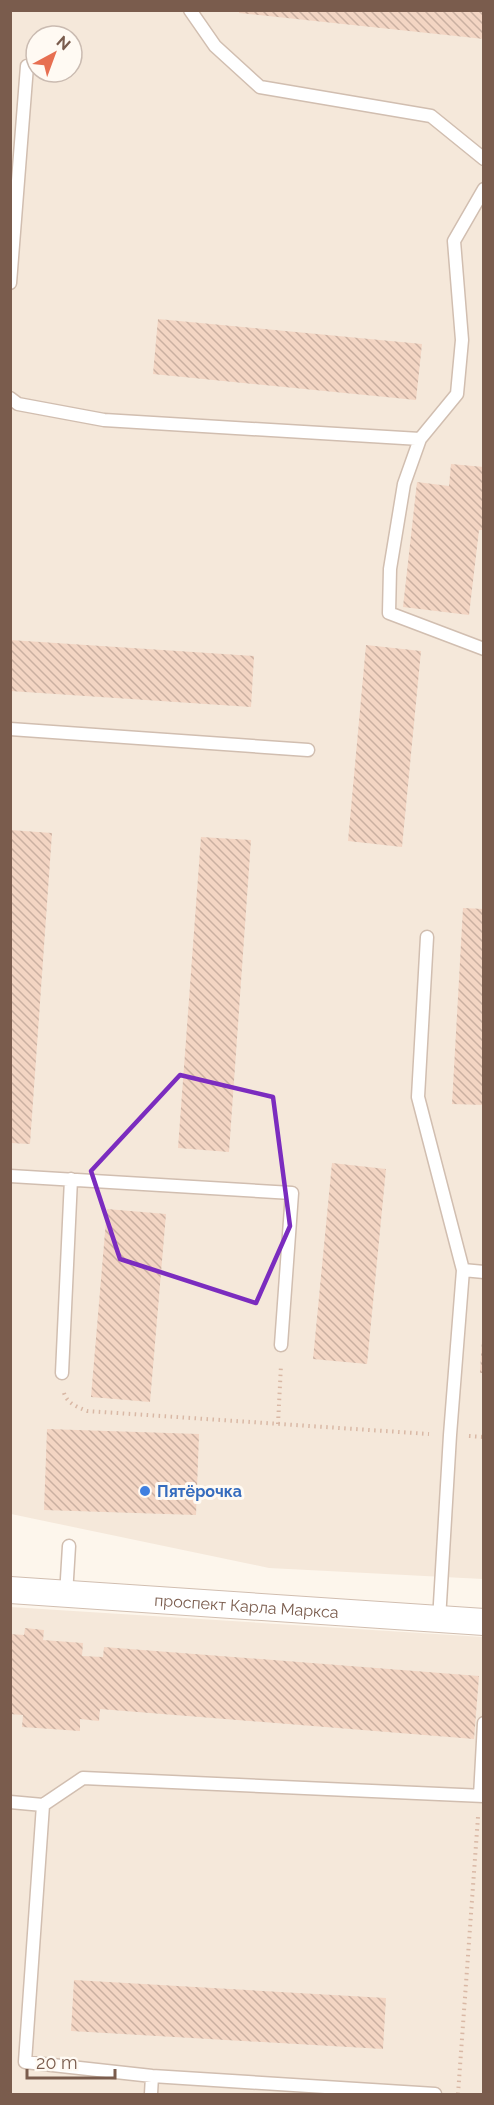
<svg xmlns="http://www.w3.org/2000/svg" width="494" height="2105" font-family="Raleway,sans-serif">
  <style>
    .residential { fill: #f5e8da; fill-rule: evenodd }
    .building { fill: url(#building-back-hatch) }
    .lines { fill: none; stroke-linecap: round; stroke-linejoin: round }
    .lane-casing { stroke: #d1beb0; stroke-width: 15 }
    .street-casing { stroke: #d1beb0; stroke-width: 28 }
    .path { stroke: #d9b8a5; stroke-width: 4; stroke-dasharray: 1.5 4.5; stroke-linecap: butt }
    .lane { stroke: #fff; stroke-width: 12 }
    .street { stroke: #fff; stroke-width: 26 }
    .marked { fill: none; stroke: #7b2cbf; stroke-width: 4.5; stroke-linejoin: round }
    .shop-dot { fill: #3f7fe0; stroke: #fffaf3; stroke-width: 2 }
    .labels { text-anchor: middle; stroke-width: 6; stroke-linejoin: round; paint-order: stroke }
    .shop-label { font-size: 16px; font-weight: bold; fill: #366cbe; stroke: #fffaf3; text-anchor: start }
    .street-label { font-size: 16px; fill: #7a5c4d; stroke: #fffaf3 }
  </style>
  <defs>
    <pattern id="building-back-hatch" width="6" height="6" patternUnits="userSpaceOnUse" patternTransform="scale(1.5)"><rect width="6" height="6" fill="#f3d5c3"/><path d="M-1 5l2 2M0 0l6 6M5-1l2 2" fill="none" stroke="#cab0a1"/></pattern>
  </defs>
  <rect width="100%" height="100%" fill="#fdf6ec"/>
  <path class="residential" d="M10 11H483V1579L269 1568 11 1514ZM36 36H72V72H36Z
    M10 1607 483 1637V2094H11Z"/>
  <path class="building" d="M239 10H484V39L239 13Z
    M158 319 422 344 416 400 153 374Z
    M451 464 484 467V530H479L469 615 403 607 417 482 449 486Z
    M10 640 254 656 251 707 10 691Z
    M366 645 421 651 402 847 348 841Z
    M10 830 52 833 30 1144 10 1143Z
    M201 837 251 840 229 1152 178 1148Z
    M463 908 484 909V1105L452 1104Z
    M332 1163 386 1169 367 1364 313 1359Z
    M107 1209 166 1214 150 1402 91 1397Z
    M482 1338H484V1373H480Z
    M47 1429 199 1434 196 1515 44 1510Z
    M25 1628 44 1630 43 1640 83 1643 82 1656 103 1657 104 1647 479 1676 474 1739 100 1709 99 1721 80 1719V1731L22 1727 23 1715 10 1714V1634L24 1635Z
    M74 1980 386 1998 383 2049 71 2031Z"/>
  <g class="lines">
    <g class="lane-casing">
      <path id="lane" d="M190 10 215 46 260 87 431 116 484 159
        M484 189 454 241 462 340 457 394 420 439 404 484 390 569 389 613 484 649
        M10 283 27 66
        M10 398 18 404 104 420 420 439
        M10 729 308 750
        M427 937 418 1097 463 1270 450 1435 439 1620
        M10 1176 292 1193 281 1345
        M463 1270 484 1272
        M62 1373 71 1179
        M66 1595 69 1546
        M480 1796 484 1723
        M10 1802 43 1805 83 1778 484 1796
        M43 1805 25 2062 152 2076 435 2094
        M151 2094 152 2076"/>
    </g>
    <g class="street-casing">
      <g id="street">
        <path id="s1" d="M10 1590 484 1622"/>
      </g>
    </g>
    <path class="path" d="M64 1393C67 1403 77 1407 87 1411L429 1434
      M278 1424 281 1365
      M469 1436 484 1437
      M458 2094 478 1817"/>
    <use href="#lane" class="lane"/>
    <use href="#street" class="street"/>
  </g>
  <path class="marked" d="M180 1075 273 1097 290 1226 256 1303 120 1259 91 1171Z"/>
  <circle class="shop-dot" cx="145" cy="1491" r="6"/>
  <g class="labels">
    <g class="shop-label">
      <text x="157" y="1497">Пятёрочка</text>
    </g>
    <g class="street-label">
      <text dy="6" stroke="none"><textPath href="#s1" startOffset="237">проспект Карла Маркса</textPath></text>
    </g>
  </g>
  <rect width="494" height="2105" fill="none" stroke="#7a5c4d" stroke-width="24"/>
  <g transform="translate(54 54) rotate(41)"><circle r="28" fill="#fffaf3" stroke="#cabbb1" stroke-width="1.5"/>
  <path d="M0-4.5L10 22L0 15L-10 22Z" fill="#e76f51"/>
  <text y="-9" font-size="16" font-weight="bold" text-anchor="middle" fill="#7a5c4d">N</text>
  </g>
  <path d="M27 2069v9h88v-9" fill="none" stroke="#7a5c4d" stroke-width="3"/>
  <text x="36" y="2069" font-size="18" fill="#7a5c4d" stroke="#fffaf3" stroke-width="4.5" paint-order="stroke">20 m</text>
</svg>
